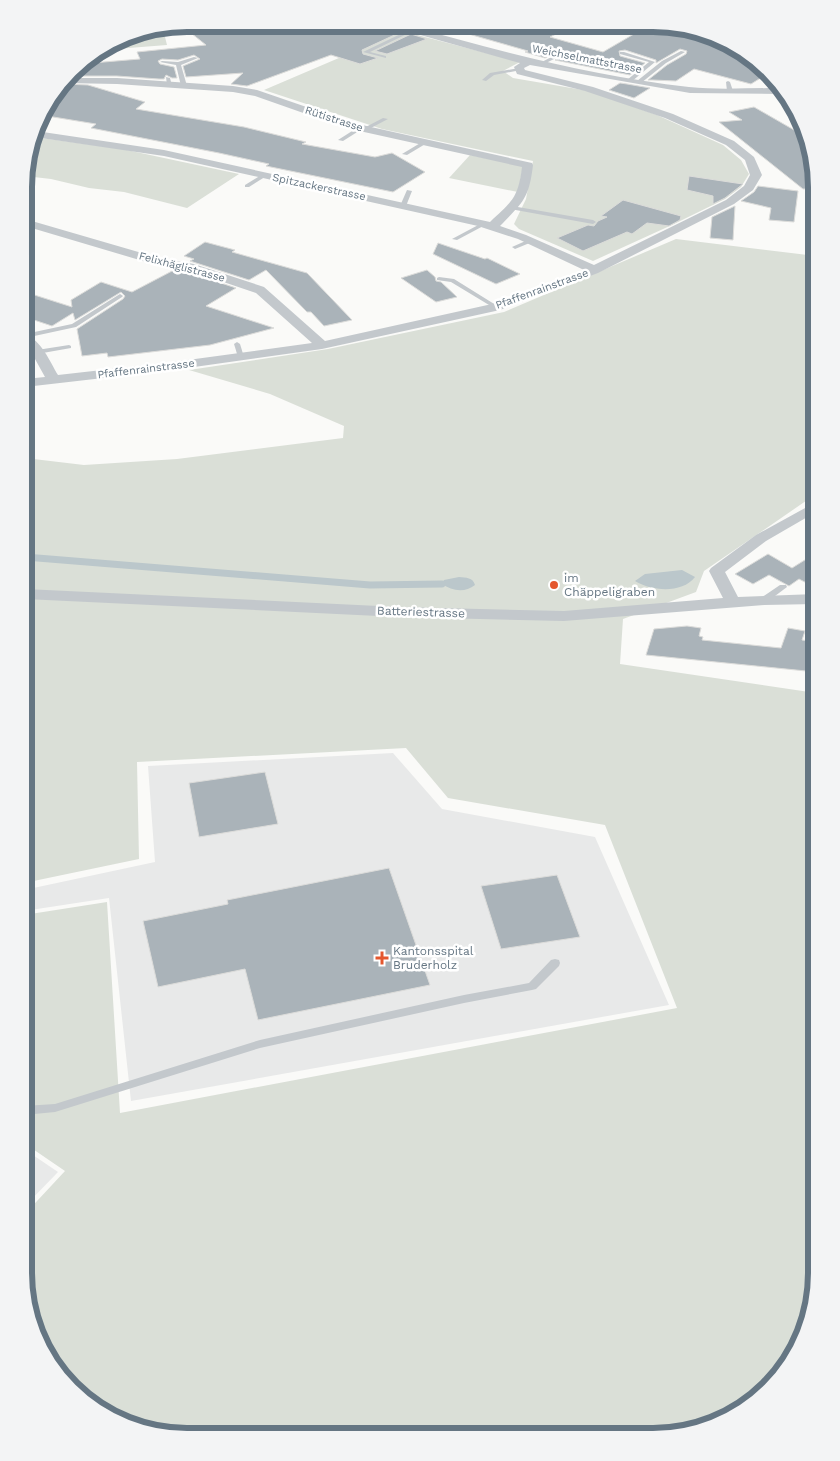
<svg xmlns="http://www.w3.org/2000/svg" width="840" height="1461" font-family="'Work Sans',sans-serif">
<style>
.built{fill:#e8e9e9}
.green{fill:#dadfd7}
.water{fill:#bbc7cb}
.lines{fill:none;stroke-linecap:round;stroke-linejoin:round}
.stream{stroke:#bbc7cb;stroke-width:7}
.building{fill:#aab3b9;stroke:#dcdcda}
.service{fill:#c3c8cc;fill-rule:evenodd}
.minor{fill:#c3c8cc;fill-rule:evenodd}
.poi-dot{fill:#e4572e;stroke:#fff;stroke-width:2}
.labels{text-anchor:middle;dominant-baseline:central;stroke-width:5;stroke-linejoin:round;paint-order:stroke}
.far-street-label{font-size:11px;fill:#657683;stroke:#fff}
.poi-label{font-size:12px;fill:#657683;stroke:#fff;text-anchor:start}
.street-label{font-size:12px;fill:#657683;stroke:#fff}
.rim{fill:none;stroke:#657683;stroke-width:6}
</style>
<rect width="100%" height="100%" fill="#fafaf8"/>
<g class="built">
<path d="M393,753l49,56 153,28 74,168 -538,96 -22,-203 -85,13v-21l131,-28 -7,-96z"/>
<path d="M24,1149l34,23 -34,35z"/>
</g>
<g class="green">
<path d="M163,29l4,16 -64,5 22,-14z"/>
<path d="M402,31l118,31 -17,9 10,7 76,13 68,24 66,30 18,15 8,14 -8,13 -16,12 -51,25 -81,37 -74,-32 -5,-5 12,-25 7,-38 -151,-32 -118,-39z"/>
<path d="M34,137l88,12 117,25 -52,34 -63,-16 -35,-4 -38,-9 -26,-3v-10z"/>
<path d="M470,155l53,11 -5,26 -69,-14z"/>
<path d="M676,239l140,17v238l-112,77 -8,21 -73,27 -3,45 196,29v591l-12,52 -21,37 -31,31 -47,24 -53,9 -486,-1 -78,-33 -31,-30 -24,-47 -9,-53v-58l41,-44 -41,-28v-228l83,-13 13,211 557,-105 -72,-183 -157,-27 -42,-50 -269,14 2,97 -115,24 1,-425 59,7 93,-6 166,-21 1,-12 -74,-32 -81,-24 139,-21 176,-37z"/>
</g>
<g class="water">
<path d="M682,570l13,7c-13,17 -44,14 -60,4l10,-7z"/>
<path d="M459,577c7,1 14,0 16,8 -10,8 -23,6 -33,-1l2,-4z"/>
</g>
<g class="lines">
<path class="stream" d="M25,557l345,28 72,-1"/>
</g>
<g class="building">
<path d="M188,24l127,1 7,6 6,-2 -3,-4h63l3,4 10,3 -39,18 1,4 15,4 -18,6 -29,-9 -84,31 -16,-2 12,-11 -57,4 -3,-11 17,-7 -6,-4 -16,5 -16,-1 -4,2 2,3 14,3 3,11h-5l-6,-3 -2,4h-5l-42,-3h-47l10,-12 60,-5 -3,-7 69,-7 -25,-20z"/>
<path d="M461,25l111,1 -22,11 53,15 43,-25h8l61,15 45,22 7,10 -16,10 -57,-15 -18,12 -23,-1h-5l19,-15 19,-11 1,-3 -7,-2 -24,14v-3l-31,-10 -6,1 1,5 25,7 -15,12 -75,-15 7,-3 10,1 4,-2 -2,-3 -13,-3 -16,8 -20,-6 3,-1 -70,-20z"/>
<path d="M411,34l16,5 -40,15 -12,-3z"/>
<path d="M620,83l7,1 23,4 -16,10 -25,-8z"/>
<path d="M64,84l24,1 57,17 -9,7 108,18 62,15 -4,2 73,13 17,-4 33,19 -32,20 -127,-26 3,-2 -50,-11 -128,-25 5,-4 -55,-9z"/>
<path d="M754,107l54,31 8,51h-13l-84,-67 23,-2 -13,-8z"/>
<path d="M689,176l47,7 7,1 -18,14 -12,6v-8l-26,-6z"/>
<path d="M758,186l40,5 -4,31 -25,-2 2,-12 -30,-7 13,-9z"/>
<path d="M623,200l58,16 -1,4 -11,6 -22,-3 -15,11 -5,-2 -44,19 -26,-13 31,-13 6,1 4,-5 9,-4 -6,-1z"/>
<path d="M735,206l-2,34 -23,-2 2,-21z"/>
<path d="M205,242l30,8 -3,2 75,21 45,47 -28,6 -13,-14h-4l-41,-42 -17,10 -59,-19 4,-2 -10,-3z"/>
<path d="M438,243l47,16 2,-1 33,16 -24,10 -63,-30z"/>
<path d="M174,270l14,2 48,16 -30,18 68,22 -64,17 -102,12 -1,-4 -25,3 -5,-27 46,-30 2,-3 -4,-4 -46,28 -2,-7 -21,13 -27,-9v-25l47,15 -1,-7 30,-18 31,10z"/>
<path d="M427,270l8,7 1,4 5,1 16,15 -21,5 -35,-24z"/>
<path d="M816,553v35l-17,-9 -10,7 -20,-11 -16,9 -18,-10 33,-20 24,14z"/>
<path d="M687,626l14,2 -2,8 4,1 -1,3 79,8 7,-20 17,3 -3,9 14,2v30l-170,-17 8,-26z"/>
<path d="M265,772l13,52 -79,13 -10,-54z"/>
<path d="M389,868l41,117 -172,35 -13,-51 -87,18 -15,-66 85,-17 -1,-4z"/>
<path d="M557,875l23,62 -79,12 -20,-63z"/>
</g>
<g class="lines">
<g class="service">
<path d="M317,25h5l4,3 -4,1z"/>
<path d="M453,25h6l-22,13 -4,-1z"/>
<path d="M411,29l4,1 -45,22 16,4v2l-23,-6z"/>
<path d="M681,51l4,1 -19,11 -25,20h-4v-2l25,-20z"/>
<path d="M561,52l13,3 -2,1 -10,-1 -20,10 -4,-1z"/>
<path d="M620,52h4l31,10 -24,20h-4v-2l22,-18 -29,-8z"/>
<path d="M194,57l4,1 -17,7 6,21 -3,2 -3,-2 -5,-21 -16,-3 2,-1 16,1z"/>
<path d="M519,68h2v2l-27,5 -8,6 -4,-1 8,-7z"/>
<path d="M166,77l4,1 2,8 -5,-1z"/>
<path d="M728,81l2,1 3,9 -3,2 -3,-2 -1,-9z"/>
<path d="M383,118l5,1 -21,11 -5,-1z"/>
<path d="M360,126l3,2 -1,1 -19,12 -5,-1z"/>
<path d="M422,142l5,1 -20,12 -5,-1z"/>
<path d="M263,174l5,1 -19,12h-4v-2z"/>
<path d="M407,190l5,1 -6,15 -5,1 -1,-1z"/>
<path d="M512,206l81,14 3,2 -3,2 -83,-15 -1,-1z"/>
<path d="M482,223l5,1 -30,16 -5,-1z"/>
<path d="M530,239l3,2 -1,1 -17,7 -3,-2z"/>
<path d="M439,277l15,2 45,28 -5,1 -43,-26 -14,-2v-2z"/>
<path d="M120,294l3,2 -1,1 -46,30 -51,11v-4l47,-10z"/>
<path d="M237,342l3,2 4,13 -1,1h-4l-1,-1 -4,-13z"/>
<path d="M69,345l2,1v2l-34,6 -3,-2 3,-2z"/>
<path d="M780,585h6l1,2 -20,15h-6l-1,-2 1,-2z"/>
<path d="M555,959l4,1 1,3 -1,3 -23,23 -4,1 -68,13 -204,45 -205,64 -31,3v-9l31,-2 205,-64 204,-45 65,-12 22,-23z"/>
</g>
<g class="minor">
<path d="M390,25h16c93,26 186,51 283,62 28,3 58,1 87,1l4,6 -90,-1 -160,-28 -6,3 1,2 68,17 80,27 61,27 20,16 8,18 -9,15 -19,14 -136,69 -98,37 -178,39 -149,21 -148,17v-8l20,-2 -15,-27 -5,-4v-11c16,4 25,27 33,40l115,-13 139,-19 -56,-50 -68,-23 -35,-6 -128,-38v-7l134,39 35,6 70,23 61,54 167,-37 92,-34 -66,-31 -40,-13 -314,-70 -130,-19 2,-6 128,19 326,72c22,-21 28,-23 32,-55l-176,-39 -91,-32 -22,-4 -116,-8 -52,-1 4,-5h48l116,8 24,4 96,33 179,40 1,2c-4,34 -10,37 -33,61l26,9 68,30 132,-65 18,-14 6,-11 -5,-15 -19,-15 -61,-27 -80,-27 -68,-17 -3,-7 6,-4 -128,-36z"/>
<path d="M816,502v10l-50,29 -41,31 13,25 78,-3v10l-52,1 -200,16 -165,-4 -374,-18v-10l374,18 165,4 159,-13 -14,-27 2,-3 45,-33z"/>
</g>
</g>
<g class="poi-dot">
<circle cx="554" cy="585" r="5"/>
<path d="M379.5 950.5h5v5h5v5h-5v5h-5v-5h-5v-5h5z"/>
</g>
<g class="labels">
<g class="far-street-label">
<text transform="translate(587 59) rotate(11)">Weichselmattstrasse</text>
<text transform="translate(334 119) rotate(18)">Rütistrasse</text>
<text transform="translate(319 187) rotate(12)">Spitzackerstrasse</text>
<text transform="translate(182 267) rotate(15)">Felixhäglistrasse</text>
<text transform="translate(542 289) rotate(-20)">Pfaffenrainstrasse</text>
<text transform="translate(146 369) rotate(-7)">Pfaffenrainstrasse</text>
</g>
<g class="poi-label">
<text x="564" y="578">im<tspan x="564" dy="14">Chäppeligraben</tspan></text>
<text x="393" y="951">Kantonsspital<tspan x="393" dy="14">Bruderholz</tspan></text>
</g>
<g class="street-label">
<text transform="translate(421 612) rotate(2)">Batteriestrasse</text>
</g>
</g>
<path d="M0 0H840V1461H0ZM187 32H653A155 155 0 0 1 808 187V1273A155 155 0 0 1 653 1428H187A155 155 0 0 1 32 1273V187A155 155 0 0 1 187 32Z" fill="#f3f4f5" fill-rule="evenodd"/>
<path class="rim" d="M187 32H653A155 155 0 0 1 808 187V1273A155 155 0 0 1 653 1428H187A155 155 0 0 1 32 1273V187A155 155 0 0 1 187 32Z"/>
</svg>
